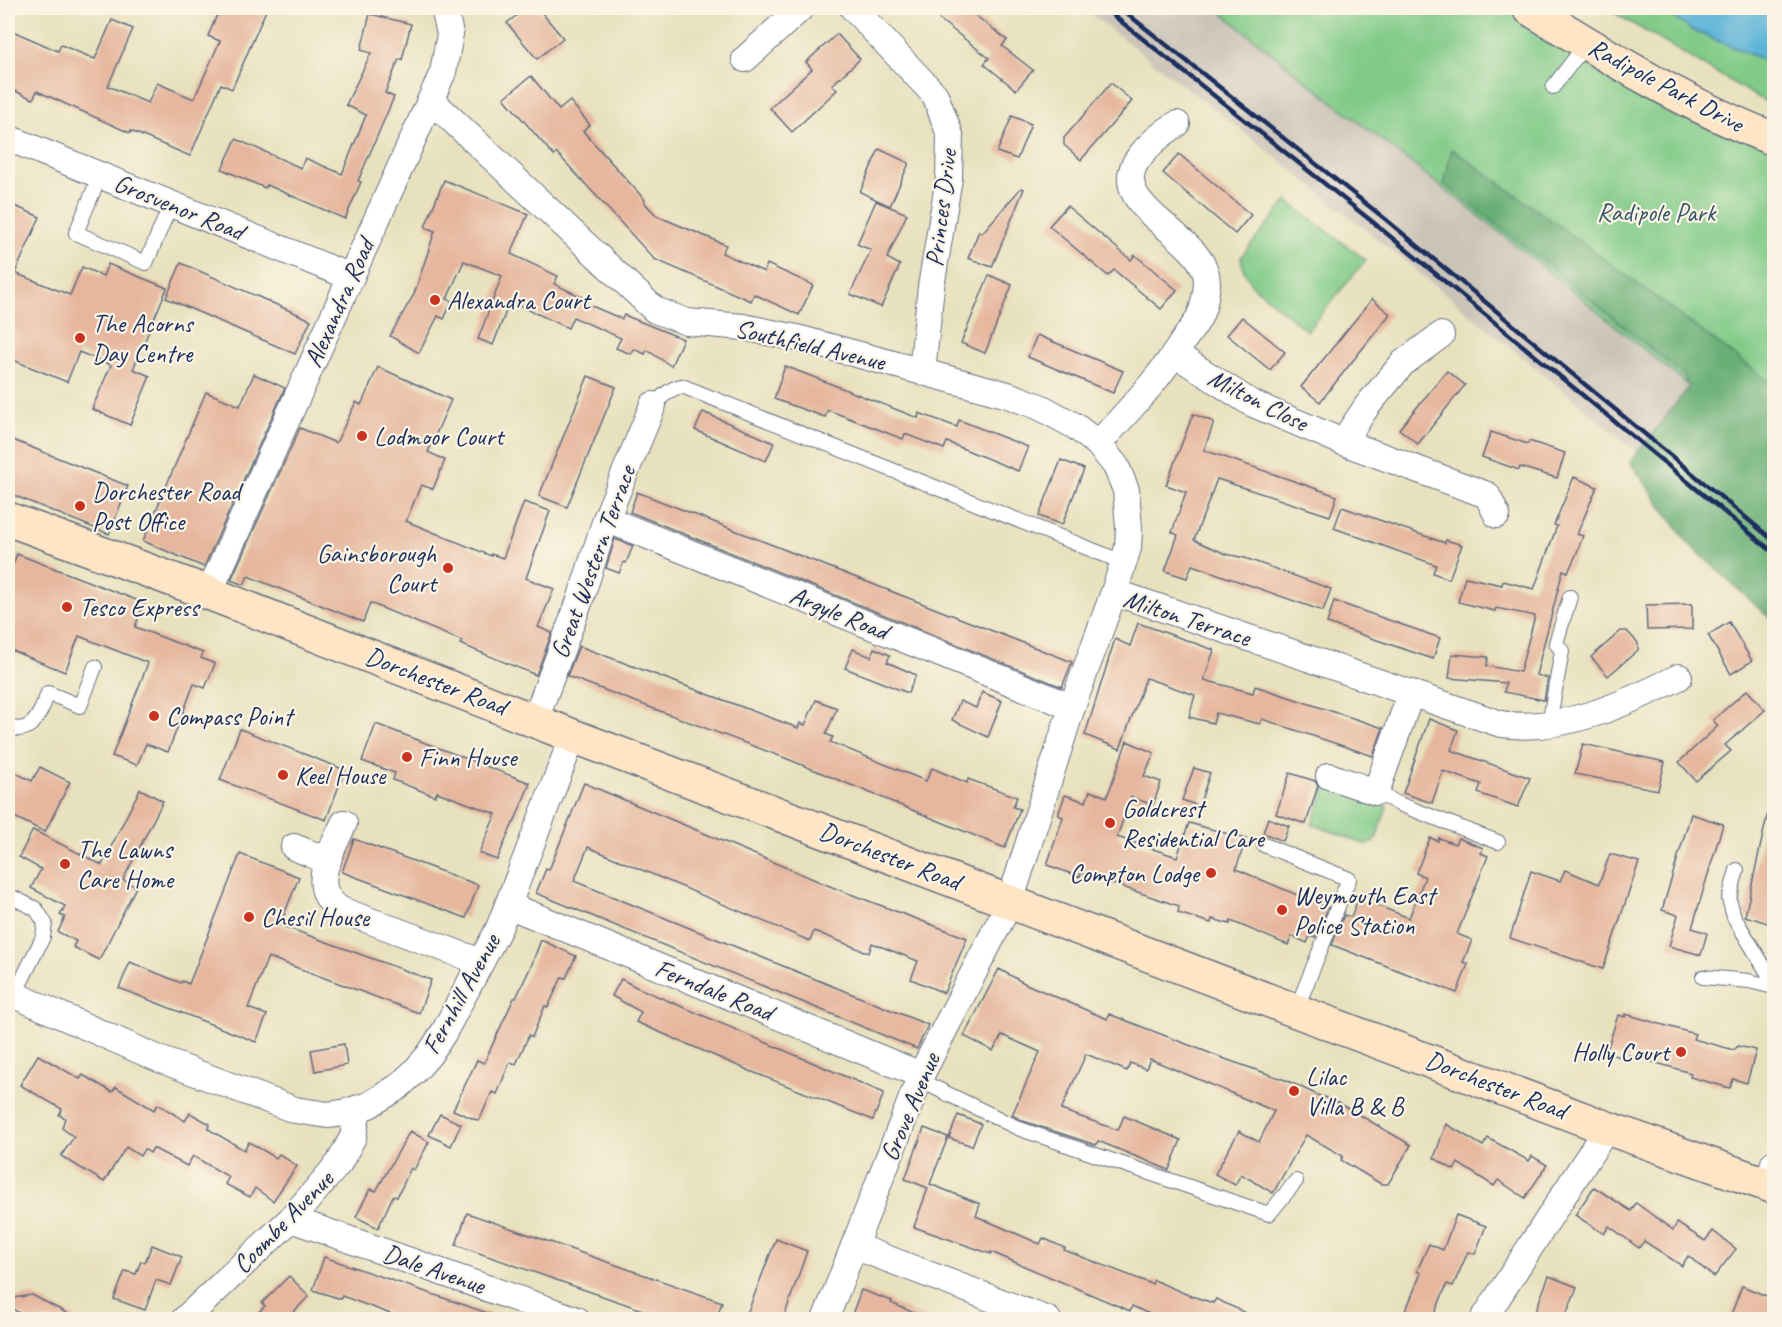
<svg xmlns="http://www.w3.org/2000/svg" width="1782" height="1327" font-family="Caveat,sans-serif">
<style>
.industrial{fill:#cac3b8}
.green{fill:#81cb88;stroke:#4e7d73;stroke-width:1.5}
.forest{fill:#68af74;stroke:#426f69;stroke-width:1.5}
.water{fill:#5bb3d8;stroke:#3b719b;stroke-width:1.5}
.building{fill:#e6b79e}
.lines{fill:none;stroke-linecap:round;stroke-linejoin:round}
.lane-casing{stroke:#636d80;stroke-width:16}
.street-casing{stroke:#636d80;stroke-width:28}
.secondary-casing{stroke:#636d80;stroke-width:36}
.lane{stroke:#fff;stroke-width:14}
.street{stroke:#fff;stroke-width:26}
.secondary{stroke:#fde5c5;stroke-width:33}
.rail{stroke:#1b2f5e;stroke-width:4.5}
.poi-dot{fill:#c8321e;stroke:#fcf5e5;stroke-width:2}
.labels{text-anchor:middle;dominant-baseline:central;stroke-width:4.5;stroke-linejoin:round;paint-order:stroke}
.street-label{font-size:26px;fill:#1b2f5e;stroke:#fcf5e5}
.park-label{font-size:26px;fill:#345668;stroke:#fcf5e5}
.poi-label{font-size:26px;fill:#1b2f5e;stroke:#fcf5e5;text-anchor:start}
</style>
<rect width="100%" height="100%" fill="#fcf5e5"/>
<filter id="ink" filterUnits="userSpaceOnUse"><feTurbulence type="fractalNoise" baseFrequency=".0167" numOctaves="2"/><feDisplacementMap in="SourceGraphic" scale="12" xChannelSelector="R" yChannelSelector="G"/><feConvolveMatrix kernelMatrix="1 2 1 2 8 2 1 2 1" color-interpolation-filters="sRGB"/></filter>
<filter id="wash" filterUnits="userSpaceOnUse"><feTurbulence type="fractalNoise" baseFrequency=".008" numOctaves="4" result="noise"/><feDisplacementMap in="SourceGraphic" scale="24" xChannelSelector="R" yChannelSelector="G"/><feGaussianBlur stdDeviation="1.35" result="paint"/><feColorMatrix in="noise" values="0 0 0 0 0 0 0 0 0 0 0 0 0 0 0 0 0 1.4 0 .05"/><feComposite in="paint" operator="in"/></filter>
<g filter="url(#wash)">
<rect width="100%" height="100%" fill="#e8e1be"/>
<path class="industrial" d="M1083,8h133l89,72 221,173 163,133 85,183 -169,-144 -163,-134 -174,-140z"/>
<g class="green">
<path d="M1216,8h313l245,131v366l-85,-119 -163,-133 -221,-173z"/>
<path d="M1606,8h53l33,22 82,34v43z"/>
<path d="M1287,201l79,59 -59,71 -55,-46 -8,-14 -3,-14z"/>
<path d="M1327,785l60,21 -12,36 -8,3 -55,-21z"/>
</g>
<path class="forest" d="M1452,149l106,76 216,160v237l-87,-80 -57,-80 59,-75 -5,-11 -146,-119 -94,-73z"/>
<path class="water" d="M1659,8h115v56l-82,-34z"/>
<g id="blocks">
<g class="building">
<path d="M220,8h47l-35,81 -11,-5 -31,72 -59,-25 -1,2 -93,-42 -4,8 -25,-11v-59l50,22 3,-6 34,14 17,-39 21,9 -25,57 40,17 9,-20 37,16 26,-58 -12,-5z"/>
<path d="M526,8h12l25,30 -26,21 -30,-36z"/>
<path d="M925,8h41l41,32 -5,6 31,24 -17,20 -32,-26 5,-6z"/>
<path d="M370,14l41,10 -9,36 -3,-1 -14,34 9,4 -36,84 3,1 -16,37 -78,-34 -2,3 -43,-19 14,-30 65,29 4,-10 37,16 24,-59 -20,-10 25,-52 -10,-3z"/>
<path d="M837,34l23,25 -28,26 5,5 -45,42 -22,-24 42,-39 -6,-7z"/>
<path d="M531,76l28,34 11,-9 20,24 -7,6 62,69 -1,2 13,14 69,29 -4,8 42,19 3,-8 46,21 -14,30 -45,-21 -3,7 -97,-42 -97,-106 -3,3 -50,-58z"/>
<path d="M1111,83l21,18 -51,59 -17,-15v-7z"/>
<path d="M1012,116l19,8 -14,35 -20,-7z"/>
<path d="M879,149l30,14 -19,43 -30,-14z"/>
<path d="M1179,154l72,61 -16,19 -72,-61z"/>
<path d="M444,180l84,34 -17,40 47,22 -4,8 28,13 -2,4 42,18 2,-4 59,24 -12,27 -24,-16 -2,4 -11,-5 -3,5 -15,-6 5,-10 -48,-21 -5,11 -58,-27 -17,44 -15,-6 24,-63 -38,-15 -17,38 5,2 -8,18 -6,-3 -19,37 -29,-17 24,-42 21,-63 -10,-4z"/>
<path d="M1021,188l3,1 -32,78 -24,-9 11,-27 3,2z"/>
<path d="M876,201l31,13 -20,44 13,7 -19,42 -31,-13 21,-44 -14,-6z"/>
<path d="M8,203l32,14 -25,56 55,22 12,-28 21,9 5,-12 59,24 -34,81 17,7 -20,49 -38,-16 19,-44 -32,-13 -12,30 -59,-24z"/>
<path d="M1067,206l64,54 4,-5 42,35 -16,19 -47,-39 -6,6 -59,-50z"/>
<path d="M181,263l130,57 -16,34 -129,-56z"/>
<path d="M989,275l23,10 -27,68 -24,-10z"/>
<path d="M1372,299l18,15 -70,88 -19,-15z"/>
<path d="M1242,317l43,35 -15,18 -43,-35z"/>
<path d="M1037,335l86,36 -10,22 -85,-36z"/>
<path d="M785,366l133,52 1,-5 38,14 2,-7 69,27 -10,24 -71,-29 -3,7 -39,-15 -2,5 -75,-29 -3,7 -51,-18z"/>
<path d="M378,367l73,33 -23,52 17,8 -12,29 -12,-4 -15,36 85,35v-2l12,4 21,-56 26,9 -24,67 28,11 -16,38 14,6 -16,42 -76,-31 2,-3 -92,-38 -7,19 -115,-46 -4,9 -13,-5 69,-152 36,15 20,-41 5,3z"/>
<path d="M1447,371l18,14 -47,59 -19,-15z"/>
<path d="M254,374l31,14 -81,179 -61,-26 63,-149 34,14z"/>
<path d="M588,376l28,11 -49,120 -28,-11z"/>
<path d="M703,412l71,31 -8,18 -71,-31z"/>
<path d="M1193,414l21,8 -10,28 133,46 -7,20 -113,-37 -23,61 32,14 19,4 86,31 -8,22 -131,-46 -5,13 -22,-7 13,-36 -6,-3 14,-40 -20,-7z"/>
<path d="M1491,432l37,12 1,-3 36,12 -8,25 -37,-11 -1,3 -37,-13z"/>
<path d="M8,438l120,48 -19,48 -101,-41z"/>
<path d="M1061,460l23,9 -22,56 -23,-9z"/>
<path d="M1574,477l23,10 -20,47 6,2 -7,19 -8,17 -5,-2 -27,105 12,3 -4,22 -40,-8 2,-9 -57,-5 3,-24 36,3 -1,9 33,6 15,-56 -39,-8 -1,3 -37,-9 7,-25 37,8 1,-4 31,8 23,-63 -3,-1z"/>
<path d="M637,492l435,170 -10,25 -432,-175z"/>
<path d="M1342,507l103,36 1,-3 16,5 -13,34 -16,-6 3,-8 -102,-37z"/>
<path d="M615,539l18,7 -7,17 -2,-1 -5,11 -13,-5z"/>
<path d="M17,554l127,49 -9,24 68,26 -2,5 14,6 -10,24 -11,-4 -26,68 -22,-8 -9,21 -25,-9 36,-93 -69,-27 -14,36 -57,-23v-71z"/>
<path d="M1334,601l106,37 -7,21 -106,-36z"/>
<path d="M1692,604v25l-45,1 -1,-25z"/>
<path d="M1729,622l23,39 -21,13 -23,-39z"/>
<path d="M1138,623l76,27 -10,30 49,13 2,-7 128,42 -10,28 -111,-37 -2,5 -44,-11 -3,10 -24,-6 6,-22 -49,-17 -26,71 -35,-14 30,-96 15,7z"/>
<path d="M1621,631h6l11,12v7l-30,26 -17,-19z"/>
<path d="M579,646l219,82 2,-5 5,2 11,-25 21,8 -11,26 7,3 -3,5 96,39 6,-13 35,15 1,-4 49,18 -4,10 7,2 -15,39 -220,-90 -218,-82z"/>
<path d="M874,648l16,7 -3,7 29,13 -8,18 -63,-25 8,-19 18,8z"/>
<path d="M1747,690l18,20 -40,35 6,6 -35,30 -17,-19 39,-36 -5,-6z"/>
<path d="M982,692l20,9 -14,36 -36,-17 8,-19 16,7z"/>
<path d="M1429,719l29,11 -7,20 79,28 -12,29 -40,-14 3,-9 -38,-13 -11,32 -29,-10z"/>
<path d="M376,724l154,59 -16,40h-1l-16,37 -18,-7 17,-39 -59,-22 -2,4 -42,-16 2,-7 -33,-12z"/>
<path d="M240,729l105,41 -19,50 -106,-40z"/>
<path d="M1127,741l27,12 -10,23 17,6 -8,23 -22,-8 -14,40 60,20 12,-34 57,16 -10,30 92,39 -13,30 -5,-2 -3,7 -15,-7 -4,9 -57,-24 -1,3 -18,-5 -1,4 -33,-10 1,-7 -98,-33 -1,4 -33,-12 16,-48 -5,-2 7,-20 21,7 4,-11 17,6z"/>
<path d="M1583,744l82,18 -7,28 -83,-16z"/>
<path d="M40,767l30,15 -25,50 -37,-18v-45l24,12z"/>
<path d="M1194,768l16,5 -11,33 -17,-6z"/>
<path d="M1290,773l25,8 3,5 -12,38 -30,-10z"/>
<path d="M584,783l253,106 130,49 -23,55 -33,-14 7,-18 -46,-18 -3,10 -55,-22 -4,10 -222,-94 -14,34 354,144 -11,24 -381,-156 10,-24 3,1z"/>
<path d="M140,789l23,12 -40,79 13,7 -37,73 -26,-13 3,-6 -18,-9 7,-15 -5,-2 5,-9 -34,-18 10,-19 -22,-12 14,-27 69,35z"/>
<path d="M1691,814l32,10 -31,104 15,5 -6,22 -32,-9 9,-31 -16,-5z"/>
<path d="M1767,816l7,1v108l-29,-9z"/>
<path d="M1268,818l21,8 -6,15 -20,-8z"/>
<path d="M1430,838l8,3 1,-3 16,6 3,-6 25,10 -2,5 7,3 -31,78 15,6 -9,22 5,2 -11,29 -125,-48 12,-30 7,2 10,-25 15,6 -2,6 35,14 16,-41 -9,-4z"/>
<path d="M354,839l124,46 -12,33 -124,-46z"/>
<path d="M240,854l59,23 -19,48 151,55 -12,33 -151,-56 -20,51 19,7 -11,27 -137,-54 11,-26 51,21 1,-2 7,3z"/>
<path d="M1610,854l29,8 -36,107 -93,-31 21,-67 29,10 5,-11 34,14z"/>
<path d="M541,940l35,16 -10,22 -4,-1 -14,30 -3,-1 -13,31 -3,-2 -13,29 -6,-2 -13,32 -5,-2 -13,29 -26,-11 24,-50 7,3 30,-65h2l16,-34z"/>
<path d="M999,969l27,15 81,35 2,-5 116,45 63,22 36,17 1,-1 21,10 65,38 -23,39h-7l-40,-24 2,-4 -37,-21 -33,58 -32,-19 -6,11 -20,-11 24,-43 20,11 15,-31 -124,-52 -4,10 -16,-6 -3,8 -41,-17 -25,56 57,20 6,-14 57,24 -12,30 -71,-29 -2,4 -73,-24 -11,-6 28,-63 -38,-17 -9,16 -29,-15z"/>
<path d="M621,979l15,8 248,106 -11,27 -123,-49 -114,-49 5,-10 -29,-16z"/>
<path d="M1625,1014l70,20 -2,5 41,11 4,-4 18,4 -9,33 -14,-4 -3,9 -40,-11 1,-4 -62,-18 -1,4 -22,-6 12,-38 7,2z"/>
<path d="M344,1044l3,21 -32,6 -4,-21z"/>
<path d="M38,1055l42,24 3,-4 29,17 4,-5 38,23 4,-6 27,17 5,-8 20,11 -2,5 36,21 5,-8 27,16 3,-4 18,12 -24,35 -18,-13 -5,9 -25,-13 4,-7 -36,-21 -6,10 -34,-18 -3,5 -6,-4 -4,7 -14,-9 -22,35 -43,-26 13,-19 -12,-9 3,-10 -6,-3 3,-6 -42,-24z"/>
<path d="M440,1114l21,10 -10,22 -22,-11z"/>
<path d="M958,1115l23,9 -9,22 -23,-8z"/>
<path d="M1446,1124l37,22 5,-8 41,23 3,-5 15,9 -22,33 -27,-18 -4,6 -36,-23 -4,7 -20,-12z"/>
<path d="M924,1128l24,9 -18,47 50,20 -4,12 64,28 3,-6 22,10 -1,2 88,34 2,-4 32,14 27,9 3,-4 36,17 2,4h-92l-30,-14 -2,5 -139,-59v2l-77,-27 14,-39 -23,-9z"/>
<path d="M410,1131l19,11 -15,28 -3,-2 -14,29 -4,-1 -15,32 -22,-11 14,-28 6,2z"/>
<path d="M1594,1187l37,24 5,-8 37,27 4,-7 28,18 8,-10 23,18 -22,28 -26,-21 -6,10 -38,-25 -5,7 -30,-22 -5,8 -29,-19z"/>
<path d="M467,1213l255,89 -6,18h-45l-215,-75z"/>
<path d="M1456,1215l30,11 -11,28 -7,-2 -15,34 -6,-2 -15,36h-30l19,-47 -4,-2 12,-27 14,6z"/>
<path d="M776,1239l31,12 -24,69h-23l-13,-6z"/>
<path d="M152,1245l30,12 -11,28 -15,-5 -11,30 -31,-11 11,-28 11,3 5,-13 4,1z"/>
<path d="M324,1257l175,60 -1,3h-91l-65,-24 -1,3 -28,-9z"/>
<path d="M289,1276l20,20 -23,24h-36l15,-14 -3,-3z"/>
<path d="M1549,1276l28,11 -13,33h-32z"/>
<path d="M1742,1286l32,13v21h-45z"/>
<path d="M861,1290l31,11 -1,2 39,17h-80z"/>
<path d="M32,1295l48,25h-50l-22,-14v-7z"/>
</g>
</g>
</g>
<g filter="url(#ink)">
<use href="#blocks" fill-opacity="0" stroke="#636d80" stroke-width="1.5"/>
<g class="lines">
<g class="lane-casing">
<g id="lane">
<path d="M1553,87l33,-43"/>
<path d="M100,175l-24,58 70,30 25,-59"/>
<path d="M653,405c9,-8 17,-17 29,-19l443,177"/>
<path d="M1549,724l13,-73 -6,-8 14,-46"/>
<path d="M8,727c25,9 33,-15 40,-34l32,13 15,-39"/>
<path d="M1376,792l23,12 99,38"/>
<path d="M1264,845l85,34 -53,131"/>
<path d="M1737,870l-8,29 5,18 38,63 2,2"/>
<path d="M8,895l28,14 9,14 -2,14 -29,59"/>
<path d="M1703,977l46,4 25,6"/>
<path d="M919,1080l101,49 249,85 27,-33"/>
</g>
</g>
<g class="street-casing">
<g id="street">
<path d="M853,8l82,87 15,40 -1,43 -18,109 -9,84"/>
<path d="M745,59l56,-51"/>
<path d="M431,100l224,210 32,12 56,5 54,11 211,57 32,12 35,19 23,18 18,22 10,24 3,38 -1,20 -14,44"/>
<path d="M8,138l343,139"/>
<path d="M1175,354l76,49 92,39 144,53 10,20"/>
<path d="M1343,442l24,-36 36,-43 38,-28"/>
<path d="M1098,444c31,-34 63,-67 87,-106 5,-7 12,-15 15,-23 4,-8 6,-22 7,-31 3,-49 -108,-76 -67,-128 11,-14 22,-23 37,-32"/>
<path d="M606,519l466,188"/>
<path d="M209,593l234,-521 7,-38 -6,-26"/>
<path d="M535,720l45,-120 26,-81 47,-114"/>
<path d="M1329,776l47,16 35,-99"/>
<path d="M344,823c-12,28 -38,65 -3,87l140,52"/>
<path d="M294,847l34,14"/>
<path d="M508,905l413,170"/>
<path d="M8,992l151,67 136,51 33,5 15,-2 26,-8 29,-18 16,-15 15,-17 15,-23 55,-104 74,-192"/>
<path d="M1769,1185l5,-22"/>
<path d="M291,1219l286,101"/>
<path d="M854,1246l194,74"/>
<path d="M184,1320l107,-101 48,-56 14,-26 5,-28"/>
<path d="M825,1320l96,-245 89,-173 62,-195 42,-115 387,132c61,9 124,-20 178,-47"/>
<path d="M1483,1320l124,-192"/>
</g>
</g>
<g class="secondary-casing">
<g id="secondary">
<path d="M1529,8c78,48 159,98 245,131"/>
<path d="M8,519l201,74 364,143 734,279 300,113 167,59"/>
</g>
</g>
<use href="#lane" class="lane"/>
<use href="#street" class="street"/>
<use href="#secondary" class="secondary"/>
<g class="rail">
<path d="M1104,8l270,215 400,330"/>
<path d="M1120,8l264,210 390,323"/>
</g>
</g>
</g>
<g class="poi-dot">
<circle cx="435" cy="300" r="6"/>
<circle cx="80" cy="338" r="6"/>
<circle cx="362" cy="436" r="6"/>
<circle cx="80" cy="506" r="6"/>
<circle cx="448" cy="568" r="6"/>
<circle cx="67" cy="607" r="6"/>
<circle cx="154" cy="716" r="6"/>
<circle cx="407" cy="757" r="6"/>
<circle cx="283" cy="775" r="6"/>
<circle cx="1110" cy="823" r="6"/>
<circle cx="65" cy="864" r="6"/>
<circle cx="1211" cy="873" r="6"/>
<circle cx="1282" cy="910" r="6"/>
<circle cx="249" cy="917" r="6"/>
<circle cx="1681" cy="1052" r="6"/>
<circle cx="1294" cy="1091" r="6"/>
</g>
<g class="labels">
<g class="street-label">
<text transform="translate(1666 85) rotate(28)">Radipole Park Drive</text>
<text transform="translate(179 207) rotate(22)">Grosvenor Road</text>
<text transform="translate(941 208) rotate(-83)">Princes Drive</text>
<text transform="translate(339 303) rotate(-66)">Alexandra Road</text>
<text transform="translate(810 345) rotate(13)">Southfield Avenue</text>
<text transform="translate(1258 400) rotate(27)">Milton Close</text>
<text transform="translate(593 562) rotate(-70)">Great Western Terrace</text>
<text transform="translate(839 613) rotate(22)">Argyle Road</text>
<text transform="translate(1187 618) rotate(18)">Milton Terrace</text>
<text transform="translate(436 681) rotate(21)">Dorchester Road</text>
<text transform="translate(890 856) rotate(21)">Dorchester Road</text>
<text transform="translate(714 990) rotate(22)">Ferndale Road</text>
<text transform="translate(461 994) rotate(-61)">Fernhill Avenue</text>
<text transform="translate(1496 1085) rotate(21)">Dorchester Road</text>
<text transform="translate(910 1107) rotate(-67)">Grove Avenue</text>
<text transform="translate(283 1222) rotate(-46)">Coombe Avenue</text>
<text transform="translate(434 1269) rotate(19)">Dale Avenue</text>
</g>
<g class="park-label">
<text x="1656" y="212">Radipole Park</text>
</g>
<g class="poi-label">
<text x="447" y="300">Alexandra Court</text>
<text x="92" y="323">The Acorns<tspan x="92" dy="30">Day Centre</tspan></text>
<text x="374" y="436">Lodmoor Court</text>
<text x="92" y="491">Dorchester Road<tspan x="92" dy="30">Post Office</tspan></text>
<text x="436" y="553" text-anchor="end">Gainsborough<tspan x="436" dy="30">Court</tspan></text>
<text x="79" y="607">Tesco Express</text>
<text x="166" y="716">Compass Point</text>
<text x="419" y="757">Finn House</text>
<text x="295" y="775">Keel House</text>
<text x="1122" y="808">Goldcrest<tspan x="1122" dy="30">Residential Care</tspan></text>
<text x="77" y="849">The Lawns<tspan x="77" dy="30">Care Home</tspan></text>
<text x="1199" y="873" text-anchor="end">Compton Lodge</text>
<text x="1294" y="895">Weymouth East<tspan x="1294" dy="30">Police Station</tspan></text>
<text x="261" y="917">Chesil House</text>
<text x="1669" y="1052" text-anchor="end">Holly Court</text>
<text x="1306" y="1076">Lilac<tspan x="1306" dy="30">Villa B &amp; B</tspan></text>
</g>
</g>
<rect width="1782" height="1327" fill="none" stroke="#fcf5e5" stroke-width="30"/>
</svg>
